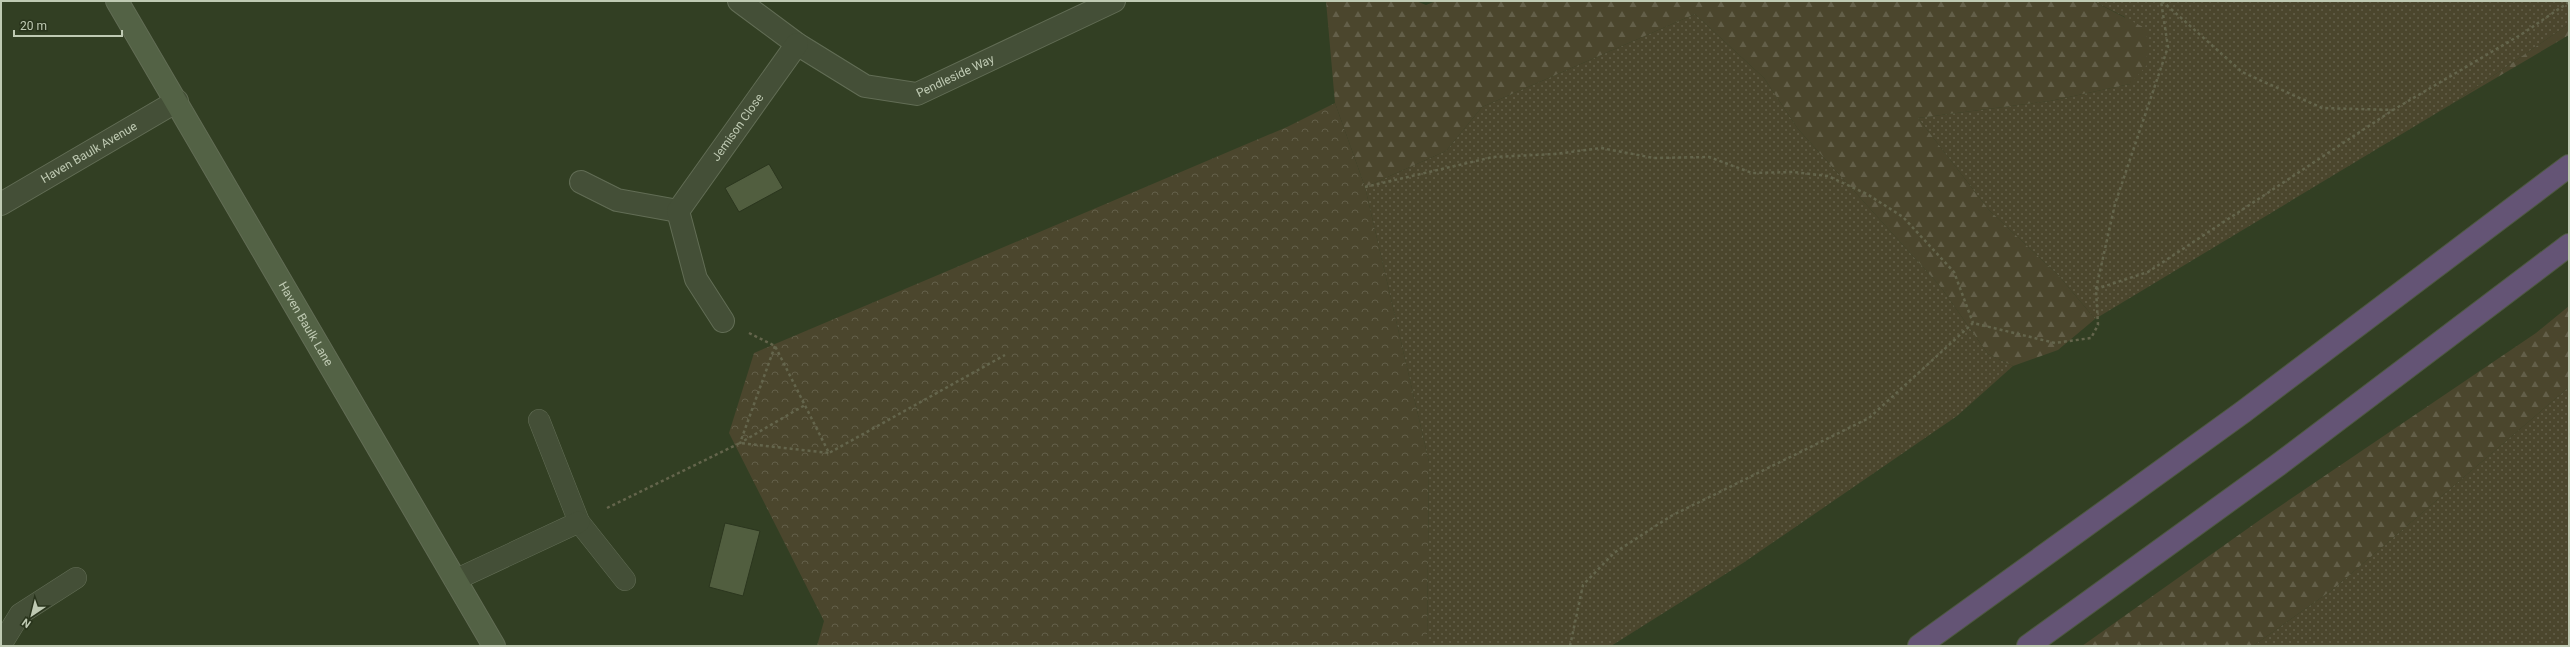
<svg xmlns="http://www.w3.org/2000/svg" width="2570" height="647" font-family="Roboto,sans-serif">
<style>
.grass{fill:url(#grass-dots)}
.forest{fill:url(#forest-firs)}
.park{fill:url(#park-crowns)}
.building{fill:#515e3f;stroke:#2b361e}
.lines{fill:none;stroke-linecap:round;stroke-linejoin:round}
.lane-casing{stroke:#626d55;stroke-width:22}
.street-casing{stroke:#626d55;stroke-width:24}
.secondary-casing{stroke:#626d55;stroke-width:24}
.highway-casing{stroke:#4f5a42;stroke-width:24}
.path{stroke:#64654c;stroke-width:2.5;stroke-dasharray:3 3;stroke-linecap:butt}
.lane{stroke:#444f37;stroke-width:21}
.street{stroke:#444f37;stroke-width:22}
.secondary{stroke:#536245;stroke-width:22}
.highway{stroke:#645475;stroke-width:22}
.labels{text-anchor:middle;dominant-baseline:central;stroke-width:3.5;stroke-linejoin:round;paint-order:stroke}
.street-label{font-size:12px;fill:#bfcab3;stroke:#29341c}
</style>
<defs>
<pattern id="grass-dots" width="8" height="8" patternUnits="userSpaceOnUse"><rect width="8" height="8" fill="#4b462d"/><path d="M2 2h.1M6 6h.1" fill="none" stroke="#635f49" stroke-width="1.8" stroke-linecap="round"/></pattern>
<pattern id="forest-firs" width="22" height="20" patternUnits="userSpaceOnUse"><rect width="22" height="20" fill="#4b462d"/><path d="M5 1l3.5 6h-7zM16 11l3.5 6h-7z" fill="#635f49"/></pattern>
<pattern id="park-crowns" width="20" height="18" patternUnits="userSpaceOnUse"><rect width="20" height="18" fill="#4b462d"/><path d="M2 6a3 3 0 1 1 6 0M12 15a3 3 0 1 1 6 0" fill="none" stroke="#635f49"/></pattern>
</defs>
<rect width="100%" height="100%" fill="#323f23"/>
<g class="grass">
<path d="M2093,1h476v23l-119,81 -355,214 -36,-43 -70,-66 -71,-92 132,-17 80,-17 -5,-67z"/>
<path d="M1695,14l69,64 34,51 142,157 48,68 25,12 -56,50 -214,147 -132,83h-184l2,-184 -64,-275 81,-36 36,-44z"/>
<path d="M2569,387v259h-316l79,-56z"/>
</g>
<g class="forest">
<path d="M1326,1h90l10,4 10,-4h657l54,28v36l-17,19 -80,17 -132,17 71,92 70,66 36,43 -37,31 -45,16 -25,-12 -48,-68 -142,-157 -34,-51 -69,-64 -213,93 -36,44 -81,36 -30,-84z"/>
<path d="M2569,24v11l-119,70z"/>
<path d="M2569,306v81l-237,203 -79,56h-171l182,-129 272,-184z"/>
</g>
<path class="park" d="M1335,103l30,84 64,275 -2,184h-610l7,-25 -95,-188 25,-80 533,-226z"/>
<g class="building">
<path d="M769,164l14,24 -44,24 -14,-24z"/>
<path d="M725,523l35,8 -17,65 -34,-9z"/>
</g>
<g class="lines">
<g class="lane-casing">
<g id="lane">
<path d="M539,420l40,102 46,58"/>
<path d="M455,580l124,-58"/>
<path d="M1,645l19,-31 56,-36"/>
</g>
</g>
<g class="street-casing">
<g id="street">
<path id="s1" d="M739,1l58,43 68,42 52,8 197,-93"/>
<path d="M581,182l36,18 61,11"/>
<path id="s2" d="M1,204l176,-103"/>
<path id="s3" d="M723,321l-27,-42 -18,-68 119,-167"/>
</g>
</g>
<g class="secondary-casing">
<g id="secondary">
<path id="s4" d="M117,1l377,645"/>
</g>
</g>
<g class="highway-casing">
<g id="highway">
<path d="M1919,646l324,-234 326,-246"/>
<path d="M2028,646l250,-181 291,-220"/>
</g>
</g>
<g class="path">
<path d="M2162,1l80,71 80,36 71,2"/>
<path d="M1365,187l128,-30 62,-3 46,-6 53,10 55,-1 43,16 41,-1 35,4 39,18 36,23 51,55 19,51"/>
<path d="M2096,289l19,-85 53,-157 -7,-46"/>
<path d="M749,333l26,13 54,107 176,-98"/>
<path d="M775,346l-35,97 65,-38"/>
<path d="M607,508l133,-65 89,10"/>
<path d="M1570,646l13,-61 31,-32 57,-37 198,-98 104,-95 82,20 36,-5 7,-13 -2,-36 52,-17 245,-162 129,-76 47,-32"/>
</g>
<use href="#lane" class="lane"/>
<use href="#street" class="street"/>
<use href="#secondary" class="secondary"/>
<use href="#highway" class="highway"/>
</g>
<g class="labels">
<g class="street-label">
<text stroke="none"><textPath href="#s1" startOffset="247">Pendleside Way</textPath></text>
<text stroke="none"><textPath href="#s3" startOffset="223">Jemison Close</textPath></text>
<text stroke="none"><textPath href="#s2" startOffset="102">Haven Baulk Avenue</textPath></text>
<text stroke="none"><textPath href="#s4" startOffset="374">Haven Baulk Lane</textPath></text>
</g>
</g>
<rect width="2570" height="647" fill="none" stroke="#bfcab3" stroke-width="4"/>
<g transform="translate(32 615) rotate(215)" stroke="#29341c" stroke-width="3" paint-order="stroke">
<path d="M0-3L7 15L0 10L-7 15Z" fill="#bfcab3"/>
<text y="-6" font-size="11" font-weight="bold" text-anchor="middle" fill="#bfcab3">N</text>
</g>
<path d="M14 30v6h108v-6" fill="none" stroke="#bfcab3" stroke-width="2"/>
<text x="20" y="30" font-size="12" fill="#bfcab3" stroke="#29341c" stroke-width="3" paint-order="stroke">20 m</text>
</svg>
